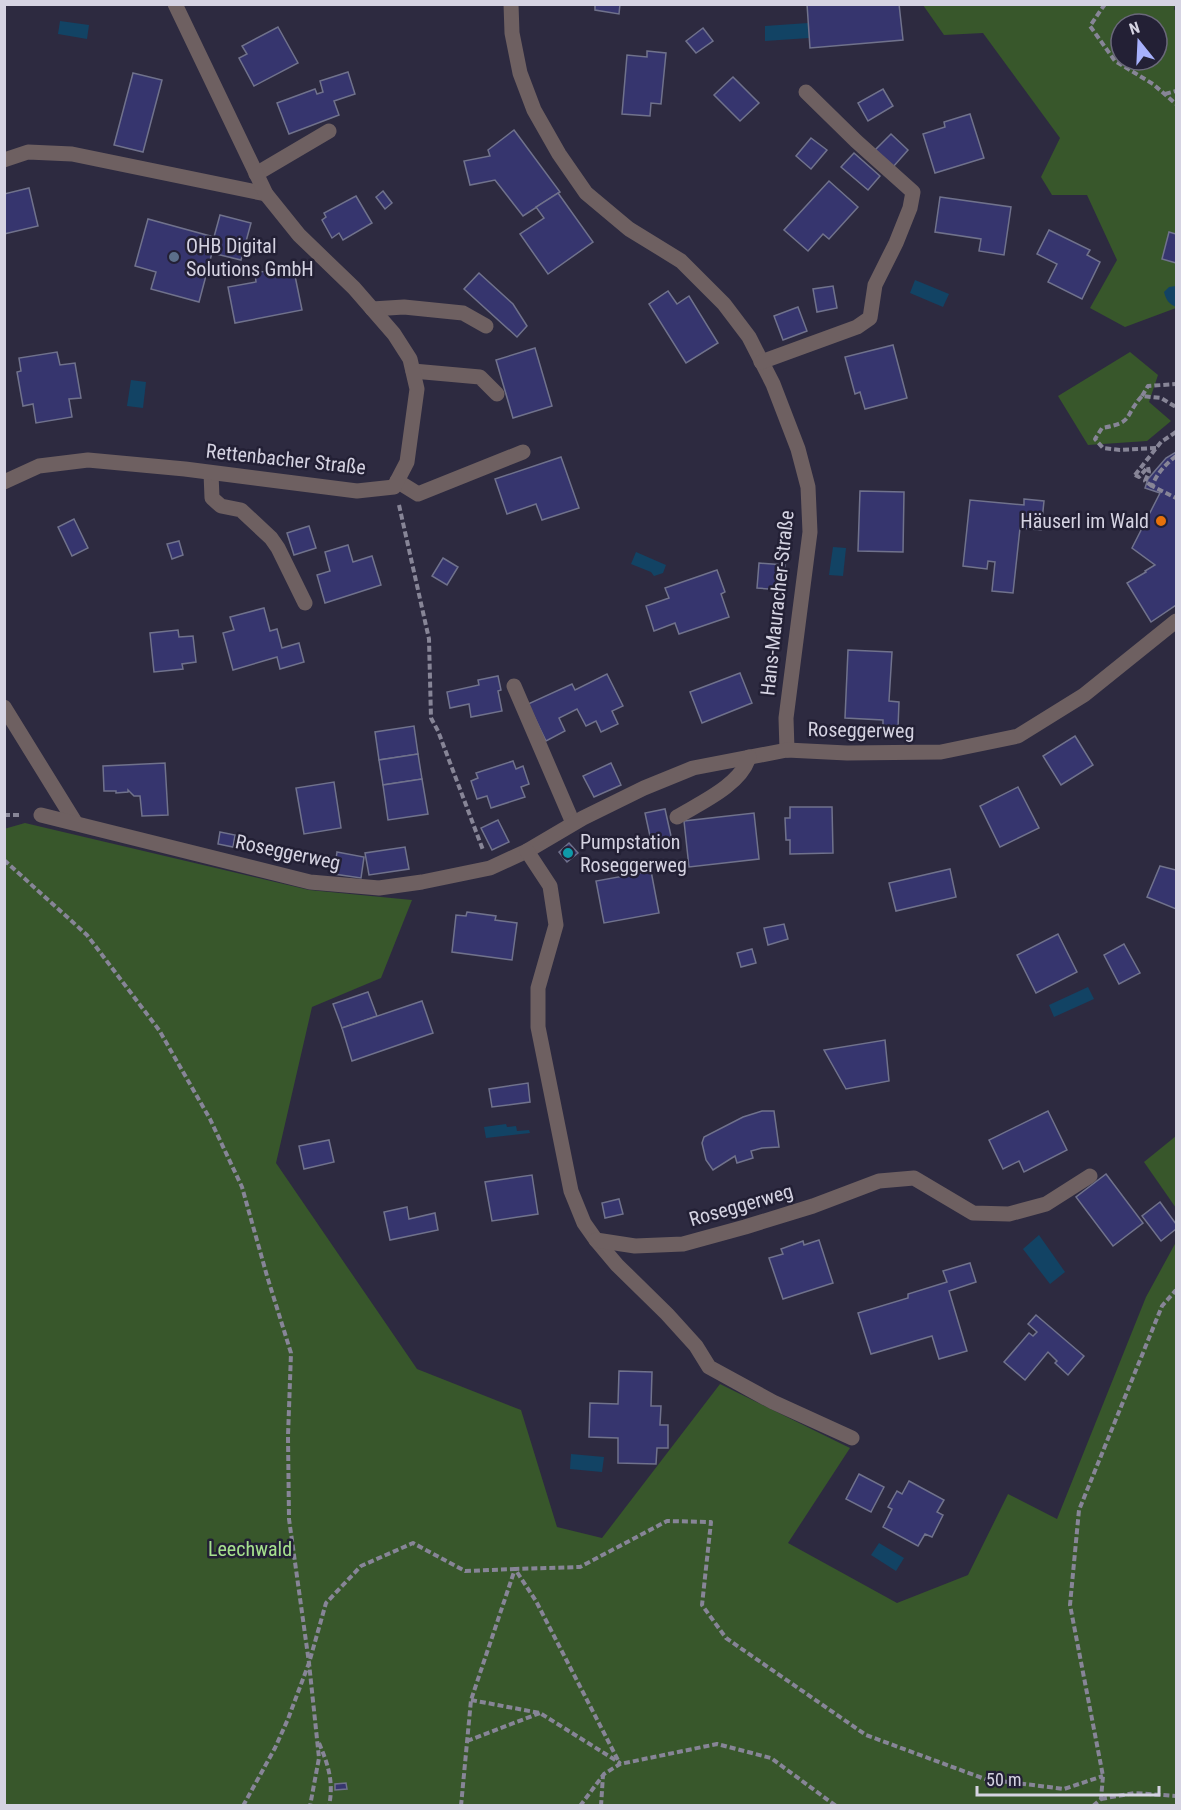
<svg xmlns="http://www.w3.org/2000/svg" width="1181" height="1810" font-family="'Roboto Condensed',sans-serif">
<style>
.green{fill:#38572b;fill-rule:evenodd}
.water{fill:#124364}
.building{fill:#36356e;stroke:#70728c;stroke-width:1.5}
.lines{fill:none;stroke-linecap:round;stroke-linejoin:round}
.path{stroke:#878597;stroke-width:4;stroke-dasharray:6 3;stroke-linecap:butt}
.minor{stroke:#6e6061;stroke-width:15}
.service-dot{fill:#5c6f8a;stroke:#232035;stroke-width:2}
.food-dot{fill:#e8710a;stroke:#232035;stroke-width:2}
.culture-dot{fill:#0f9aa8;stroke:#232035;stroke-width:2}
.labels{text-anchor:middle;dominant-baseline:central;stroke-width:5;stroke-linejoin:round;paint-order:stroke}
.poi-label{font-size:20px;fill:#d5d3e2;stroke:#232035;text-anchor:start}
.street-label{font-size:20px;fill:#d5d3e2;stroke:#232035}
.park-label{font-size:20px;fill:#a6e18e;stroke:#232035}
</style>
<rect width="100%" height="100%" fill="#2d2a40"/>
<g class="green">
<path d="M923,5h252l-1,4 2,3v296l-51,19 -35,-19 27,-48 -30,-65h-35l-11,-18 19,-39 -77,-105 -39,2zM1121,24h36v36h-36z"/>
<path d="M1130,352l28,23 -9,27 22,19 -24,20 -59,4 -30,-49z"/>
<path d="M25,823l284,67 103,10 -31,78 -69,29 -36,156 141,206 104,41 36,117 45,11 118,-154 130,64 -62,95 109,60 71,-28 40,-81 49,25 89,-222 30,-55v563h-1171l-1,-976z"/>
<path d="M1176,1136v72l-32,-46z"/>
</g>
<g class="water">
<path d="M60,21l29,4 -2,14 -29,-5z"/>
<path d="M808,23l1,15 -44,3v-15z"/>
<path d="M915,280l34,14 -6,13 -33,-14z"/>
<path d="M1176,286v21c-7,-3 -10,-7 -12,-15l5,-5z"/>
<path d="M131,380l15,2 -3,26 -16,-2z"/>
<path d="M833,547l13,1 -3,28 -14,-1z"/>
<path d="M636,552l30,13 -3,8 -9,3 -3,-4 -20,-8z"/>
<path d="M1088,987l6,12 -40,18 -5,-12z"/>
<path d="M506,1124l1,3 9,-1 1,5 12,-1 1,3 -44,5 -2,-11z"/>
<path d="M1039,1235l26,37 -15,12 -27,-35z"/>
<path d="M571,1454l33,3 -2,15 -32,-3z"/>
<path d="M879,1543l25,15 -8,13 -25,-16z"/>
</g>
<g class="building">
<path d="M595,4h25l-1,10 -24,-4z"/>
<path d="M807,4h92l4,36 -93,8z"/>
<path d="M278,27l20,36 -44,23 -15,-28 8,-4 -5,-8z"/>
<path d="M703,28l10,13 -17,12 -10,-12z"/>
<path d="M647,51l19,2 -5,51 -10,-1 -1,13 -28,-2 5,-59 20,2z"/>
<path d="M348,72l7,22 -21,7 5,14 -50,19 -12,-31 38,-14 2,5 6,-2 -3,-11z"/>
<path d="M133,73l29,7 -19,72 -29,-7z"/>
<path d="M733,77l26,26 -19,18 -26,-26z"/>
<path d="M883,89l10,17 -25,15 -10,-18z"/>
<path d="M970,114l14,44 -49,15 -12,-39 22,-7 -1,-5z"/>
<path d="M514,130l46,62 -37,24 -28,-36 -25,5 -6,-24 26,-5 -2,-6z"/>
<path d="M891,134l17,16 -15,17 -18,-17z"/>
<path d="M811,138l16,12 -16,19 -15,-13z"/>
<path d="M854,153l26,23 -12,14 -27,-23z"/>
<path d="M829,181l29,26 -29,32 -6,-5 -15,17 -24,-21z"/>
<path d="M29,188l9,38 -34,8v-40z"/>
<path d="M383,191l9,12 -7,6 -9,-12z"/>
<path d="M558,193l35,49 -45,32 -28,-40 24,-16 -8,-11z"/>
<path d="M356,196l16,27 -29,17 -4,-7 -7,5 -10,-18 4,-3 -2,-4z"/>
<path d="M940,197l71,10 -7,48 -25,-4 2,-12 -46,-7z"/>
<path d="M220,215l31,8 -10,37 -29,-7 -13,49 -48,-13 5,-17 -21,-6 13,-47 66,18z"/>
<path d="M1049,230l41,20 -3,5 13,7 -18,37 -34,-17 9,-18 -20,-10z"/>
<path d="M1169,232l7,2v29l-14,-4z"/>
<path d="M293,266l9,44 -67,13 -7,-36 28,-5 -1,-9z"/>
<path d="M479,273l34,31 14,22 -10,11 -53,-48z"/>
<path d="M833,286l4,22 -20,4 -4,-23z"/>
<path d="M668,291l9,13 12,-8 29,47 -32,20 -37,-59z"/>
<path d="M798,307l9,24 -24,9 -9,-24z"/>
<path d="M893,345l14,53 -42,11 -5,-17 -5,2 -10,-37z"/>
<path d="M535,348l17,58 -39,12 -17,-58z"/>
<path d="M57,352l3,13 15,-2 6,35 -12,1 3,18 -36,6 -3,-19 -10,2 -6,-34 4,-1 -2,-13z"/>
<path d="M1176,452v153l-25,17 -24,-39 19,-11 -1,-1 10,-6 -23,-17 28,-55 -15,-5 3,-9 18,-21z"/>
<path d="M561,457l18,51 -37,12 -6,-16 -29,10 -12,-35z"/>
<path d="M860,491l44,1 -1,60 -45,-1z"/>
<path d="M1024,499l20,2 -3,29 -21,-2 -7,65 -21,-2 3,-29 -7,-1 -1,8 -24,-3 7,-66 54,5z"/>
<path d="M74,519l14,29 -16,8 -14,-29z"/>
<path d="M309,526l7,22 -22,7 -7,-22z"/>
<path d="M179,541l4,14 -11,4 -5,-15z"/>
<path d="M348,545l5,17 19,-6 9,29 -56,18 -8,-28 13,-4 -5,-19z"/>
<path d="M443,558l15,9 -11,18 -15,-9z"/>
<path d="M759,563l26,2 -3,25 -25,-2z"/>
<path d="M717,570l8,22 -4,2 8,23 -50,17 -4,-11 -21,8 -8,-25 23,-8 -4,-10z"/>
<path d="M264,608l6,23 7,-2 5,19 17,-5 5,19 -24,7 -3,-12 -44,13 -10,-37 11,-3 -4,-13z"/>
<path d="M178,630l1,7 14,-1 3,26 -14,2 1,5 -29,3 -4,-39z"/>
<path d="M848,650l44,2 -3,49 10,1 -1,26 -15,-1v-7l-38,-2z"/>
<path d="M740,673l12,30 -50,20 -12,-31z"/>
<path d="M607,674l16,32 -11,5 6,13 -17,8 -5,-11 -10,5 -9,-17 -18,9 6,13 -19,10 -18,-37 44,-20 3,6z"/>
<path d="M498,676l3,14 -3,1 4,20 -31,6 -2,-13 -19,4 -3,-16 32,-7 -1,-5z"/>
<path d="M414,726l4,28 -39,6 -4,-28z"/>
<path d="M1075,736l18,29 -32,20 -18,-29z"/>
<path d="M418,754l4,25 -39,6 -4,-25z"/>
<path d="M513,761l3,8 7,-3 6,18 -8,3 4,10 -34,11 -4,-12 -10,3 -6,-18 7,-3 -2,-5z"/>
<path d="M165,763l3,52 -26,1 -2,-20h-6l-6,-6v2l-12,1v-2h-12l-1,-25z"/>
<path d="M611,763l10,22 -27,12 -11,-21z"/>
<path d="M422,779l6,35 -40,6 -5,-35z"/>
<path d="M334,782l7,46 -37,6 -8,-46z"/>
<path d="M1018,787l21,41 -39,19 -20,-41z"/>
<path d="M790,807h42l1,46 -43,1v-14h-4l-1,-22h5z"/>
<path d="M665,809l8,36 -20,5 -8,-37z"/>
<path d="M754,813l5,46 -70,8 -5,-46z"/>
<path d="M498,820l11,22 -17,8 -11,-22z"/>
<path d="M220,832l15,3 -2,12 -15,-3z"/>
<path d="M569,843l9,10 -11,9 -8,-10z"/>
<path d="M405,847l4,22 -40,6 -4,-22z"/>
<path d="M337,852l27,5 -3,21 -27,-4z"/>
<path d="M1160,866l16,4v39l-29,-12z"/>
<path d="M950,869l6,28 -60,14 -7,-28z"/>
<path d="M651,871l8,42 -55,10 -8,-42z"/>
<path d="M467,912l29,4 -1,4 22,3 -5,37 -60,-8 4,-37 10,1z"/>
<path d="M784,924l4,15 -20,6 -4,-17z"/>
<path d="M1058,934l19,38 -41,21 -19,-38z"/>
<path d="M1124,944l16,29 -21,11 -15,-29z"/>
<path d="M752,949l4,14 -15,4 -4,-14z"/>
<path d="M368,992l9,24 -35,12 -9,-24z"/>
<path d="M422,1001l11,32 -81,28 -10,-33z"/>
<path d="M885,1040l4,41 -43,8 -22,-39z"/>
<path d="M528,1083l2,19 -38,5 -3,-18z"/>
<path d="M762,1111h12l5,36 -17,1 -11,3 2,7 -16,5 -2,-7 -22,14 -7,-10 -4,-17 2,-6 39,-20z"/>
<path d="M1048,1111l19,39 -43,22 -5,-11 -16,8 -14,-29z"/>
<path d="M329,1140l5,22 -30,7 -5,-23z"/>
<path d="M1106,1174l37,49 -30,23 -37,-49z"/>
<path d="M532,1175l6,39 -46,7 -7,-39z"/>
<path d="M619,1199l4,15 -18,4 -3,-15z"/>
<path d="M1160,1202l16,22v5l-15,12 -19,-25z"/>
<path d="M407,1207l2,12 26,-6 3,17 -48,10 -6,-28z"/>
<path d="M819,1240l14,43 -50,16 -14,-41 14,-4 -2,-5 22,-8 1,4z"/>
<path d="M970,1263l6,19 -27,9 18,60 -28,8 -7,-23 -61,18 -13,-41 50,-15v-4l39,-12 -4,-11z"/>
<path d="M1036,1315l48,41 -16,19 -13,-12 2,-2 -9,-9 -23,28 -21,-18 25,-29 4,3 4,-4 -9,-8z"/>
<path d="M619,1371l33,1 -1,34h10l-1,19h8v23h-11l-1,16 -38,-1v-25l-29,-1 1,-34 28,1z"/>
<path d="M859,1474l25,13 -13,25 -25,-13z"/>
<path d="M909,1481l35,19 -7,12 6,3 -11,22 -7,-3 -7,12 -35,-19 9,-18 -4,-2 9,-16 5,3z"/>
<path d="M346,1783l1,6 -12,1v-6z"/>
</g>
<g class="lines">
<g class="path">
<path d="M1105,4l-15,22 25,35 38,23 23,20"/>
<path d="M1165,94l11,-3"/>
<path d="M1142,396l6,-10 28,-2"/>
<path d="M1156,448l-36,2 -17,-2 -8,-9 7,-11c33,-6 21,-11 40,-32l19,2 15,9"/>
<path d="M1176,456c-10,8 -19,17 -24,30l24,12"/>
<path d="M1135,475l26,-33 15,-10"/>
<path d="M1135,475l4,2 9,-10 1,5 -4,9 7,5"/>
<path d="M399,505l30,134 2,79 7,13 45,119"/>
<path d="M4,815h18"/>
<path d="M4,860l83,75 72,95 51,89 32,68 25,89 24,77 -3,83 1,83 20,144 10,95 -9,48"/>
<path d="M471,1700l69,13 80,50"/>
<path d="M467,1741l73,-28"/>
<path d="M319,1743c9,21 15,39 10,63"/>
<path d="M1101,1799l33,-6 42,3"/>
<path d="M243,1806l32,-58 13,-29 21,-56 17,-60 35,-37 52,-23 52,28 50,-2 21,32 84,163"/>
<path d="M461,1806l10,-106 44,-131 65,-2 87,-46 44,1 -9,83 24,33 140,97 119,44 79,10 39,-13"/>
<path d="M580,1806l24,-32 16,-10 97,-20 54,14 65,48"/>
<path d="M601,1806l2,-31"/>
<path d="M1093,1806l8,-7 2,-23 -33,-171 9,-95 83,-204 14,-16"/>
</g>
<g class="minor">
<path d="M511,4l1,29 8,40 14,37 25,44 27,39 43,36 52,32 43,43 25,33 24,47 25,65 10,38 2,45 -24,186 1,32"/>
<path d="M4,160l24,-8 44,2 194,40"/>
<path d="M256,174l73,-43"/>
<path d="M372,309l32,-2 59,6 23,13"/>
<path d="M761,362l96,-35 13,-9 5,-33 21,-42 14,-35 3,-16 -57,-51 -50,-49"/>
<path d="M413,371l67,6 17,17"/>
<path d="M211,473l1,25 9,8 20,4 30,28 7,10 27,55"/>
<path d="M397,481l21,13 105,-42"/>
<path d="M4,482l35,-16 49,-6 97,9 172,22 37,-4 13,-25 10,-73 -7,-30 -16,-25 -40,-46 -55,-53 -33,-41 -91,-190"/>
<path d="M514,686l59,137"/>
<path d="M4,707l71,115"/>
<path d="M41,815l269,67 69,6 43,-6 68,-14 37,-17 56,-33 61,-30 49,-20 94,-18 60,3 94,-1 77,-16 66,-41 92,-74"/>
<path d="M677,817c23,-14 64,-32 72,-60"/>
<path d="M527,851l23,35 6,39 -18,63v39l33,164 13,32 12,17 21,25 50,49 29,32 13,21 64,35 79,36"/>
<path d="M596,1240l39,6 48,-2 62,-17 68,-21 66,-25 35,-3 59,35 36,1 37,-10 44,-28"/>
</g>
</g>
<circle class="service-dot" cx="174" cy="257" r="6"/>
<circle class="food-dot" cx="1161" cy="521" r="6"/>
<circle class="culture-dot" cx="568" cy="853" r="6"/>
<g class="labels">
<g class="poi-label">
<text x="186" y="246">OHB Digital<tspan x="186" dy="23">Solutions GmbH</tspan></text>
<text x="1149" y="521" text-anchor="end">Häuserl im Wald</text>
<text x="580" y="842">Pumpstation<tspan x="580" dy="23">Roseggerweg</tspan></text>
</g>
<g class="street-label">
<text transform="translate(286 459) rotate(6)">Rettenbacher Straße</text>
<text transform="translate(777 603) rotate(-84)">Hans-Mauracher-Straße</text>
<text transform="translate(861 730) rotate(1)">Roseggerweg</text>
<text transform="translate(288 852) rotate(12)">Roseggerweg</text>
<text transform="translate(741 1205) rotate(-16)">Roseggerweg</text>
</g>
<g class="park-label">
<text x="250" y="1549">Leechwald</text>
</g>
</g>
<rect width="1181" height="1810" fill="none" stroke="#d5d3e2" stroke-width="12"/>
<g transform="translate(1139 42) rotate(342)"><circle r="28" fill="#232035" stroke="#6a687a" stroke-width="1.5"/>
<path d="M0-4.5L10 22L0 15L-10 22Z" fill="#a7b1fc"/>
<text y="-9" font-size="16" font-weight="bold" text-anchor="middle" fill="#d5d3e2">N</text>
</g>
<path d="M977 1786v9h182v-9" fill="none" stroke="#d5d3e2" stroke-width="3"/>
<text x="986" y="1786" font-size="18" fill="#d5d3e2" stroke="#232035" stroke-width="4.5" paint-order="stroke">50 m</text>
</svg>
